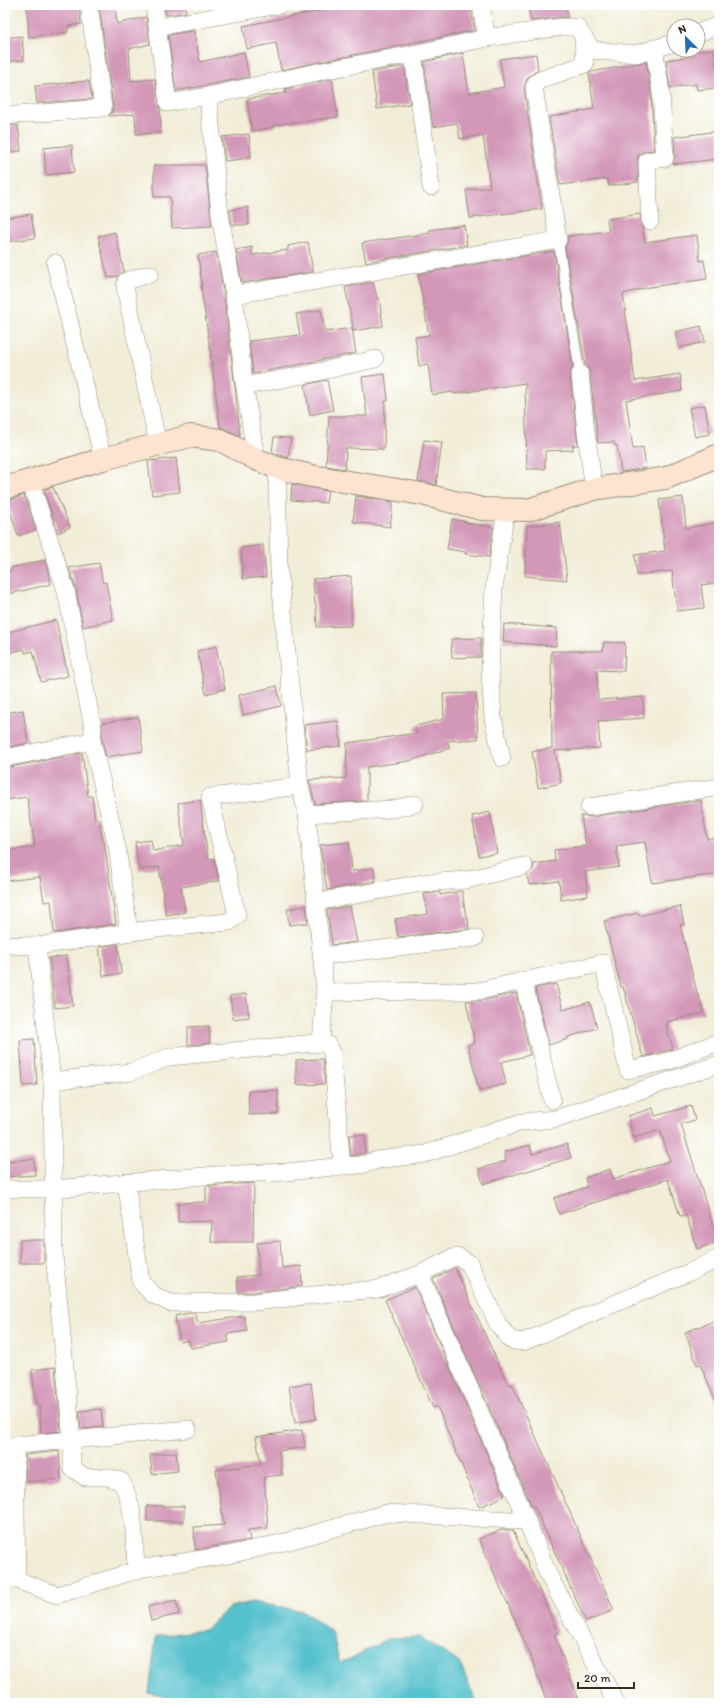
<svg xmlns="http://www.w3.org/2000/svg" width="724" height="1708" font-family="Itim,sans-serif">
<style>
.water{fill:#54c1cd;stroke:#487676}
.building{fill:#d397b8}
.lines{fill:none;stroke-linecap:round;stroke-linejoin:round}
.lane-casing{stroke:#968c7a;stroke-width:10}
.street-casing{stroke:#968c7a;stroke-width:18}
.secondary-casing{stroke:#968c7a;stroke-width:24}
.lane{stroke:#fff;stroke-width:9}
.street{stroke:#fff;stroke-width:17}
.secondary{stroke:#fde4d1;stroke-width:22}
</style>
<rect width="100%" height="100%" fill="#fff"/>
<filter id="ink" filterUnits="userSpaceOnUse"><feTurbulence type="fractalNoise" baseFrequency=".025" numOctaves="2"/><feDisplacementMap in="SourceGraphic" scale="8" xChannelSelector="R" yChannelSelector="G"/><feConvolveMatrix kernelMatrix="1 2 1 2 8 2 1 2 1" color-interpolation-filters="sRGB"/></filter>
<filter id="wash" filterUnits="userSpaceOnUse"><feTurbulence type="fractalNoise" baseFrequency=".012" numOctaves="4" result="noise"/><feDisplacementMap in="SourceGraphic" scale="16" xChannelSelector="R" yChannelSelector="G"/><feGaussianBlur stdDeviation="0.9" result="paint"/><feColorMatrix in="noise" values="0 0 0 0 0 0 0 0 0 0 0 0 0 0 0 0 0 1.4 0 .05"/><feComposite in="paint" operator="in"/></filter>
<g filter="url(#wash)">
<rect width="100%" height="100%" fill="#f1edd7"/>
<path class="water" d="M252,1602l51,9 29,21 8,32 50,-26 29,-1 40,25 18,41h-287l-41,-10 7,-57 49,-6 25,-23z"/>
<g id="blocks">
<g class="building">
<path d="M27,5h52l2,19 -13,2v6l-39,5z"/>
<path d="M99,5h16l2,19 29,-7 4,27 -21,5 2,32 24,-2 5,29 1,25 -25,1 -1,-20 -26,2 3,-4 1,-5z"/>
<path d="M164,5h21l1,7 -20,3z"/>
<path d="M349,5h121l5,25 -194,40 -5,-27 -29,6 -4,-23z"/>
<path d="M528,5h38l2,12 -37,4z"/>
<path d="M190,31h4l6,31 44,-10 5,25 -73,14 -8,-56z"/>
<path d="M22,36l2,24 -19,2v-24z"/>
<path d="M714,49l4,39 -21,2 -1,-6 -26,4 -4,-28 28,-4 -1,-5z"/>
<path d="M463,53l6,40 35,-6 -4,-28 36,-5 2,16 -11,8 -3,11 18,120 -72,9 -4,-28 24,-3 -7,-52 -23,4 -3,-16 -24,4 -9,-65z"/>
<path d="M646,62l5,31 3,57 -9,1 -7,5v26l-29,4 -2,-7 -47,6 -11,-68 45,-8 -5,-36 2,-1z"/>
<path d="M404,66l6,38 -33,5 -5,-37z"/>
<path d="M332,79l6,38 -64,8v2l-22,4 -5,-32 39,-6 -1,-4z"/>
<path d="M86,81h3l3,18 -55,4 -2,-17z"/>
<path d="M18,125l3,26 -16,2v-27z"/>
<path d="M719,131v28l-46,5 2,-7 -1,-20z"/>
<path d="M249,134l2,24 -26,3 -3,-24z"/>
<path d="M72,145l2,27 -28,3 -2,-27z"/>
<path d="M154,165h51l7,61 -40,2 -2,-31h-16z"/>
<path d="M248,207l1,18h-17l-2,-15z"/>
<path d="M31,214l4,24 -30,4v-24z"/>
<path d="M640,214l5,28 52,-7 3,26 4,-1 3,19 -57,8 -27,7 12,87 45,-7 2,17 -56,9 7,49 10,-2 3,21 -25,4 -4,-27 -2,1 -1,-4 -16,1 -8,-70 -5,-8 -20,-118 2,-4 1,-7 41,-5 -2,-12z"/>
<path d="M464,225l3,20 -101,17 -4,-19 68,-10 -1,-3z"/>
<path d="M115,232l9,39 -6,5 -10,2 -10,-42z"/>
<path d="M308,242l5,30 -71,11 -6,-33 16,-3v8l36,-5v-4z"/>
<path d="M554,251l19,116 -3,8 8,70h-5v5l-28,1v18h-18l-2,-86 -72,11v-2l-21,3 -4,-31 -9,2 -4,-29 14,-2 -11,-61z"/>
<path d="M216,252l8,44 12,100 4,39h-2l-18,-8 -10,-78 -9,-63h1l-4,-31z"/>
<path d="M373,282l4,16h2l4,28 -29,5 -9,-44z"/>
<path d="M321,310l4,22 27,-4 4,25 -103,21 -4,-33 51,-6 -4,-21z"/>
<path d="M701,326l4,16 -26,6 -4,-16z"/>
<path d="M385,374l3,27h-3l-1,48 -38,-1 -1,21 -19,-3 3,-50h38l-5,-39z"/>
<path d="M327,380l6,30 -23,5 -5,-30z"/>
<path d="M705,405l5,29 -15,3 -6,-29z"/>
<path d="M274,437l17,1 -3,20 -16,-6z"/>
<path d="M424,440l18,2 -6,43 -18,-4z"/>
<path d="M176,458l4,34 -28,3 -4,-34z"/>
<path d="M292,484l36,7 -2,12 -35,-3z"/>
<path d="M53,487l17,40 -12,6 -14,-43z"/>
<path d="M24,495l12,35 -18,6 -11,-35z"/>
<path d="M356,496l37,6 -3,25 -37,-5z"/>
<path d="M683,497l3,31 33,-6v61l-18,2 3,23 -27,3 -5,-40 -35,4 -2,-20 30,-4 -6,-51z"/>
<path d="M452,519l16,3 -1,1 26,4 -4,30 -24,-3 1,-2 -19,-3z"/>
<path d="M560,522l7,58 -42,-4 2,-50z"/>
<path d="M263,545l3,32 -23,2 -2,-31z"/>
<path d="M45,560l6,24 -46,11v-22l6,-2v-3z"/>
<path d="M99,563l4,20 3,-1 7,38 -30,7 -7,-38 -7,-21z"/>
<path d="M351,576v50l-34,1 -1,-23h-1l-2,-25z"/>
<path d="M56,620l12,56 -27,6 -8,-31 -8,2 -1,-4 -19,5v-21z"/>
<path d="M504,624l53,4 -1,18 -53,-4z"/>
<path d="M481,638v19l-29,1 -1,-19z"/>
<path d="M604,642l21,1 -1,28 -27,-1 1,30 45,-3 1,21 -46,3 2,27 -45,3 6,32 -23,5 -6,-36 20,-4 -1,-97h52z"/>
<path d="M216,646l9,43 -19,5 -9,-43z"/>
<path d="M277,686l4,20 -38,9 -4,-20z"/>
<path d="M476,693l2,46 -31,2 3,7 -41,13 -42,6v34l-52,3 -6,-24 37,-2 1,-35 70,-10 -2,-7 29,-7 -1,-25z"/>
<path d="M23,710l5,33 -23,5v-35z"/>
<path d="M138,717l5,34 -37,6 -4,-17v-17z"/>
<path d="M338,721l3,25 -34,4 -3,-25z"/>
<path d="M82,753l6,43h4l3,24 4,-1 4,22h1l12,83 -62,9 -3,-32 -7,1 -4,-25 -35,4v-30l30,-4 -8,-50 -22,3v-32z"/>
<path d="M200,800l8,59 6,-1 5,23 -38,6 4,25 -19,3 -7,-48 -20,3 -4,-28 16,-2 2,11 31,-6 -6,-42z"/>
<path d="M701,800l6,39 12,-2v37l-67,9 -7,-41 -29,4 3,21 -34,5 3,24 -27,4 -2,-19 -30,4 -2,-10 6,-6 1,-5 21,-3 -1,-11 32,-4 -5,-30 10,1z"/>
<path d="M490,812l7,41 -18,3 -7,-40z"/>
<path d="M349,842l3,29 22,-3 2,13 -49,9 -7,-45z"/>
<path d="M462,891l4,26h2l1,12 -71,8 -3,-18 33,-5 -4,-20 16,-2v3z"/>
<path d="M306,906l2,17 -19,2 -2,-16z"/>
<path d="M350,906l7,36 -25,3 -5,-35z"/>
<path d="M680,906l4,18 -4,1 18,71h1l5,17 -37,9 1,2 -2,1 7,24 -30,8 -20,-70h-2l-17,-66 34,-8 1,3z"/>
<path d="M118,944l3,30 -18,2 -4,-29z"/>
<path d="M67,956l6,50 -18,2 -6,-50z"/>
<path d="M556,984l7,26 27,-8 7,26 -29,9v2l-19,6 -14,-57z"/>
<path d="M516,993l14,62 -29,7 5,22 -27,7 -11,-46 7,-2 -9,-42h14z"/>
<path d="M246,994l3,23 -16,2 -3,-23z"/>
<path d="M209,1026l1,17 -22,2v-18z"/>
<path d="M34,1039l3,46 -14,1 -3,-46z"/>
<path d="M323,1059l2,25 -29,1v-25z"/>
<path d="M278,1090v24l-29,1 -1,-24z"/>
<path d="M691,1106l4,14 -14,4 37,118 -21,7 -11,-34 -6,1 -12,-37 -109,35 -5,-16 33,-11 -2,-9 25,-9 3,10 57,-18 -10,-31 -26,8 -6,-22 25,-8 2,8z"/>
<path d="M349,1135h16v18l-14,3z"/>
<path d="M567,1144l4,14 -88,26 -4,-15 27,-8 -2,-9 26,-7 2,9z"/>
<path d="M34,1159l1,16 -30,2v-16z"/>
<path d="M254,1183l-1,59h-42l1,-21 -34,1v-19l28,-1v-16z"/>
<rect x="20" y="1240" width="24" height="23"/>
<path d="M280,1241l2,27 19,-2 1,20 -48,6h-16l-1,-15 22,-2 -2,-32z"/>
<path d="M455,1268l53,117 4,-1 102,226 -28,12 -52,-116 -2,1 -99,-228z"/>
<path d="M415,1287l90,209 -26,11 -42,-101 -4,2 -48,-108z"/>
<path d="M190,1313h5l3,10 46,-7 3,15 -20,3 2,8 -38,6 -2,-8 -9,2 -5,-26z"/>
<path d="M719,1319v89l-19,-44 -3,1 -12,-33z"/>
<path d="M55,1367l6,64 -20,2 -2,-29 -3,1 -4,-35z"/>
<path d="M311,1383l5,36 -21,4 -6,-37z"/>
<path d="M101,1409l2,18 -22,2 -2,-18z"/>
<path d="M302,1430l3,17 -26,4 3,24 -18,2 4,51 -20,2 2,10 -55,10 -1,-23 30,-2 -8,-55 45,-6 -5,-27z"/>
<path d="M59,1451l2,28 -35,3 -1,-27z"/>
<path d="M176,1452l2,19 -26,3 -2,-19z"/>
<rect x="147" y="1506" width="37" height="15"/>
<path d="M501,1530h12l45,103 -4,2 26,68h-33l-17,-49 -51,-115z"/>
<path d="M176,1600l3,14 -28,7 -3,-14z"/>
</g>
</g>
</g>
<g filter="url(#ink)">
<use href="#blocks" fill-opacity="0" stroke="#968c7a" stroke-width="1"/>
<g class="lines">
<g class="lane-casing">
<path id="lane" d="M558,240l22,134"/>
</g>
<g class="street-casing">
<g id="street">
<path d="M154,5l14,98 40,-7"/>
<path d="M481,5l6,33 73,-11h17l15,23 44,4 38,-11"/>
<path d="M158,27l121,-22"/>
<path d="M698,33l21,-8"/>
<path d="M413,54l18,133"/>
<path d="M5,116l98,-8 -14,-103"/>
<path d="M650,221l-3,-60 18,-3 -4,-66 -7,-44"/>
<path d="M55,263l48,196"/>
<path d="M150,274l-24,7 -1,6 33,158"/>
<path d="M234,295l324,-55 -24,-153 2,-4 4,-3 45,-16 -2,-27"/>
<path d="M580,374l6,59 8,56"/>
<path d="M245,386l69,-13 61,-14"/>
<path d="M256,459l-13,-84 -9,-80 -14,-80 -12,-119 114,-25 91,-17 74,-16"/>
<path d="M277,468l2,103 21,215 7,28 18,178 -4,51"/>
<path d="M30,480l36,111 27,137 -1,13 25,106 12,85"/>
<path d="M5,758l87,-17"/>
<path d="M502,758l-9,-40 -3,-47 4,-83 12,-78"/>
<path d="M589,807l130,-20"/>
<path d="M307,814l86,-5 22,-5"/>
<path d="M316,902l106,-19 44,-3 58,-14"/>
<path d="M5,945l32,1 15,135 79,-9 38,-15 136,-13 16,-1 7,2 4,7 10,114"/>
<path d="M37,946l108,-16 84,-8 8,-7 -27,-118 90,-11"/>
<path d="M322,956l153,-18"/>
<path d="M523,980l29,120"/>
<path d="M325,992l153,-1 125,-28 25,107 38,-8 50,-19 3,3"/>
<path d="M126,1182l15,100 11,12 18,9 85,-1 58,-7 65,-6 42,-15 32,-16 7,-1 10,6 29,61 12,16 13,2 167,-70 29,-14"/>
<path d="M5,1189h48l163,-14 71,-3 55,-6 19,-1 17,-5 47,-6 97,-32 33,-3 164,-55"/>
<path d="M420,1274l107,247 21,53 68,129"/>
<path d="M136,1571c-2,-31 0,-63 -15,-90l-14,-4h-22l-13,-9v-28l116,-11"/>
<path d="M5,1580h12l-2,-135 57,-5 -18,-187 -2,-172"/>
<path d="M17,1580l40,15 87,-27 84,-13 61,-14 98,-28 140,8"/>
</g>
</g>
<g class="secondary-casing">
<path id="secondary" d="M5,488l98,-29 87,-23 30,4 36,19 21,9 35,8 110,18 60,15 46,1 66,-21 72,-11 53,-23"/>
</g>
<use href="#lane" class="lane"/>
<use href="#street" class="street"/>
<use href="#secondary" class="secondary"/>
</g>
</g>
<rect width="724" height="1708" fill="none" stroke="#fff" stroke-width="20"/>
<g transform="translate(686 38) rotate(336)"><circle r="19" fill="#ffffff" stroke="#b1aaa5"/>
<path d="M0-3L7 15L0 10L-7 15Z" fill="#1f6fb2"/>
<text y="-6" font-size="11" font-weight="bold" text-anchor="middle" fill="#3b2a1e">N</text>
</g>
<path d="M578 1682v6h56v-6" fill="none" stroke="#3b2a1e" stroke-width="2"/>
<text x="584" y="1682" font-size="12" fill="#3b2a1e" stroke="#ffffff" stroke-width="3" paint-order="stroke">20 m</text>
</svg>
